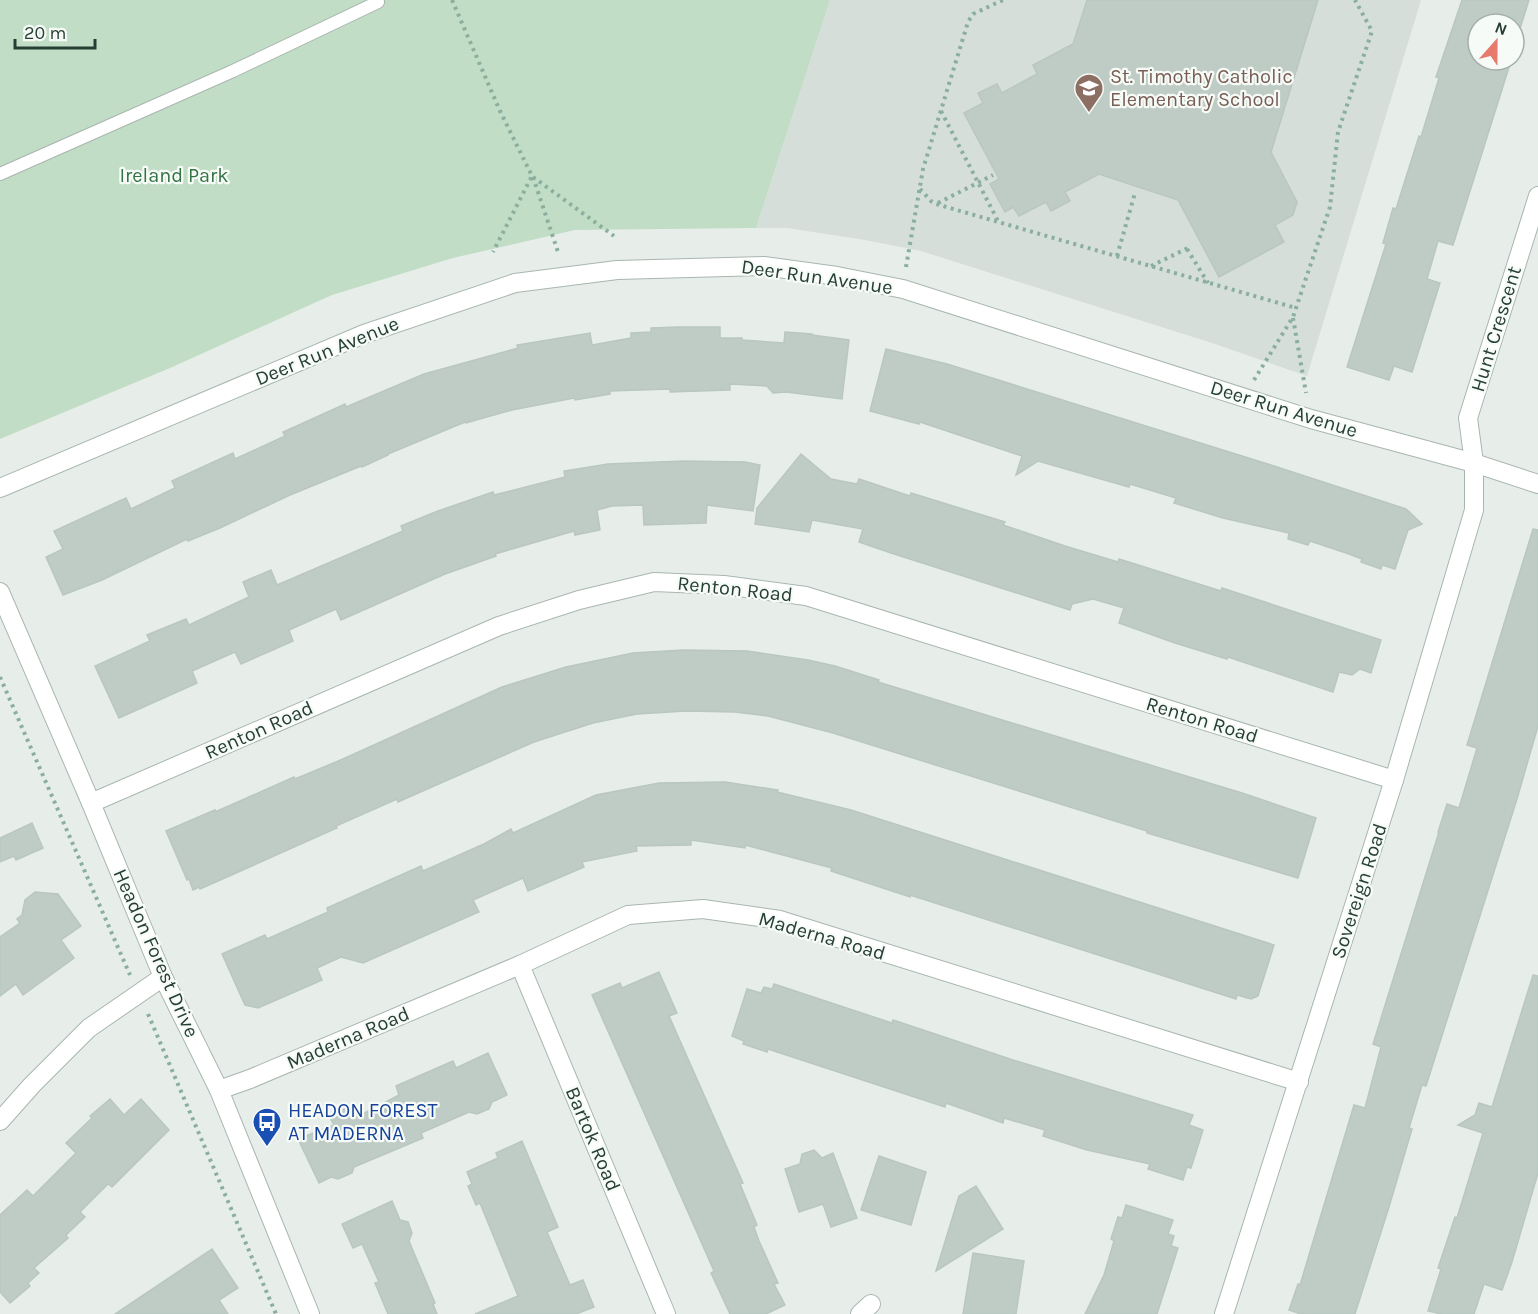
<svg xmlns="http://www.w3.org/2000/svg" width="1538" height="1314" font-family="Karla,sans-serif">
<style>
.built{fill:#d5ded9}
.green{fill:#c2ddc5}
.building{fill:#bfccc5;stroke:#b9c7c0;stroke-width:1.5}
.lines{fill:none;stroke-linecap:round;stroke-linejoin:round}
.service-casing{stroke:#a9b6b0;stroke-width:14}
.minor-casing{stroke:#a9b6b0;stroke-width:20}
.tertiary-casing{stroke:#a9b6b0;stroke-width:20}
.path{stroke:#8aaf9e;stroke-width:4;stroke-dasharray:3 4.5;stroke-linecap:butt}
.service{stroke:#fff;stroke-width:12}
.minor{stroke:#fff;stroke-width:18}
.tertiary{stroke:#fff;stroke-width:18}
.labels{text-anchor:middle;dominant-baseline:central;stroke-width:4.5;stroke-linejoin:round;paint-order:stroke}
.education-label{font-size:20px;fill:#785e54;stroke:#f7fbf8;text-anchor:start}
.park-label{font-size:20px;fill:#347344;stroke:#f7fbf8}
.street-label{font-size:20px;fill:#263f35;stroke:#f7fbf8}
.transit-label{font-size:20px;fill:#164399;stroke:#f7fbf8;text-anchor:start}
</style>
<rect width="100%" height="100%" fill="#e7eeea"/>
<path class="built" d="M830,0h591l-114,376 -95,-33 -291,-92 -56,-11 -78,-12h-31z"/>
<path class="green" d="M0,0h830l-74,228 -181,2 -122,28 -121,37 -162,73 -170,71z"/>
<g class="building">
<path d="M1087,0h231l-47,152 26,50 -4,13 -18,10 9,17 -65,35 -41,-77 -79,-26 -34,18 5,9 -19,10 -5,-9 -27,14 -6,-9 -8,5 -15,-28 9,-5 -35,-66 19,-10 -5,-10 19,-9 5,9 35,-19 -4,-9 40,-21z"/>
<path d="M1462,0h67l-15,48v-24h-36v36l33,1 -58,184 -15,-4 -11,38 13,4 -28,89 -18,-6 -5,14 -42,-13 39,-123 -3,-1 10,-35 3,1 23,-73 2,1 18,-59 -3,-1z"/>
<path d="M678,327h42v11h22v2l42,3 1,-11 27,2v1l37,5 -7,59 -56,-7 -13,1 -6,-7 -37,-2v6l-60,2v-3l-60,2v3l-35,6 -1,-2 -62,12 -46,13 -1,-1 -77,32v1l-26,12 -1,-1 -71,29 -70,33 -32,13 -1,-2 -85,41 -39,15 -17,-38 17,-8 -9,-18 72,-33 5,11 44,-21 -3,-7 61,-28 2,6 50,-23 -2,-4 62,-28 1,3 78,-33 94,-26 -1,-3 73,-12 2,12 39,-7v-5l20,-1v-4z"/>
<path d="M886,349l61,15 327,102 132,43 16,15 -14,6 -13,39 -13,-4 -1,4 -20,-7 1,-3 -13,-5 -39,-13 -2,4 -20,-6 1,-6 -66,-15 -49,-15 2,-5 -46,-14 -1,3 -91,-26 -22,14 6,-19 -102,-34 -1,2 -49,-13z"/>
<path d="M801,454l30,25 26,5 2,-5 51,17 1,-3 94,29 -2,3 62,21 53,16 1,-3 102,32 1,-3 159,52 -10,33 -11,-4 -8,6 -13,-3 -6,20 -105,-35 -1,2 -52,-16 -56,-20 5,-15 -31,-9 -21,5 -2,6 -179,-57 -32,-11 4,-13 -51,-9 -3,12 -54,-8 2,-16z"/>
<path d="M684,461l61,1 15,3 -7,46 -46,-6 -1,18 -62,2 -1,-20 -31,1 -15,4 3,20 -25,5 -1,-4 -79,23 1,2 -51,18 -104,46 -5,-11 -47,21 4,11 -52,23 -6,-12 -43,19 5,12 -78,35 -24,-52 55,-25 -3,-6 39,-16 3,6 60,-28 -6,-15 28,-12 6,15 126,-54 -2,-5 37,-15 55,-19 1,3 71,-18 -1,-6 44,-7z"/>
<path d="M1533,529l5,1v196l-21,73 -91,287 -4,-1 -13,43 3,1 -23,78 -34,107h-54l-12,-4 9,-26 2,1 54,-180 11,3 16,-61 -8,-3 66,-212h-1l9,-28 12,4 18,-60 -10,-3z"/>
<path d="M683,650l64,1 61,9 27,6 44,14 -1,2 364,111 74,25 -18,60 -151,-45v-2l-314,-98 -65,-17 -33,-4 -49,-1 -49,3 -44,9 -59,19 -136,60 -1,-3 -61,27 1,2 -137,61 -1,-2 -6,3 -4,-11 -2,1 -21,-49 49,-21v2l79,-35 1,2 48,-20 159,-72 64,-20 67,-14z"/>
<path d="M725,782l53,8 -1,2 74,18 423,135 -16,51 -7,3 -14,-4 -1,4 -326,-104v2l-79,-26 1,-3 -87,-23v3l-54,-8v5l-55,1 1,5 -55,11 2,5 -56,24 -5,-13 -50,22 6,12 -116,51 -22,-6 -24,11 5,12 -64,28 -13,-3 -23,-51 43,-19 2,4 61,-27 -1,-4 94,-42 2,5 61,-27 27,-15 2,4 83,-38 63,-12z"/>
<path d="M32,823l11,25 -27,12 -2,-4 -14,6v-24z"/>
<path d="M35,892l23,2 23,32 -20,14 13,18 -51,37 -7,-11 -16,12v-59l20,-14 -3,-4 5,-4 3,-15z"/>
<path d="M659,972l18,41 -8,3 74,167 -3,1 17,41 -3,2 5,14 19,42 -4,1 11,21 -19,9h-36l-19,-41 3,-2 -122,-276 28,-12 2,5z"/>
<path d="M1533,975l5,1v197l-26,89 -10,28 -18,-6 -10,30h-32l-14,-3 13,-42 -3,-1 17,-51 2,1 26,-85 -25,-8 17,-10 4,-12 13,4z"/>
<path d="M774,984l118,39 1,-3 117,39 183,56 -4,10 14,5 -12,38 -4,-1 -4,13 -35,-11 2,-5 -63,-14 -44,-14 2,-6 -41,-12 -1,5 -57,-20 -1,4 -177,-58 -1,3 -24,-8 1,-3 -12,-5 15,-47 14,4 3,-6 8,2z"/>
<path d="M488,1053l19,42 -15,7 -3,7 -12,5 -8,-2 -48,21 2,5 -69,29 -2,6 -14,6 -7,-2 -12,6 -21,-44 36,-14 -5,-9 25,-12 5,12 40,-21 -3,-9 57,-25 3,7z"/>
<path d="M110,1099l14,16 17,-16 28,31 -57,57 -4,-3 -28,28 5,5 -19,18 2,3 -34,30 5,5 -11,10 2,3 -20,17 -10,-11v-77l27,-25 6,6 43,-43 -10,-10 26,-25 -2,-2z"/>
<path d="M522,1141l36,86 -11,5 23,53 13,-5 11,27 -18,7h-101l43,-18 -38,-93 -4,2 -8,-19 4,-2 -5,-12 31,-14 -2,-5z"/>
<path d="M814,1150l8,8 11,-5 24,65 -26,9 -8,-23 -24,8 -14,-43 15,-5 2,-10z"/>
<path d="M879,1156l47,16 -15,53 -50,-15z"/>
<path d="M976,1186l27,43 -67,42 23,-75z"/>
<path d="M392,1201l8,19 8,2 4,11 -3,8 26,62 -2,1 4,10h-49l-13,-31 4,-1 -17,-38 -9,4 -11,-24z"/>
<path d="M1126,1205l47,15 -5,14 6,2 -3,10 7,2 -21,66h-72l19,-39 10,-34 -3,-2 7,-22 4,1z"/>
<path d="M212,1249l26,39 -19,12 9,14h-113z"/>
<path d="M973,1253l51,8 -8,53h-53z"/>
</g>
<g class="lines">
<g class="service-casing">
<path id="service" d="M0,174l233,-103 145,-69"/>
</g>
<g class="minor-casing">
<g id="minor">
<path d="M0,488l364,-154 151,-51 102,-13 147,-4 73,10 66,13 408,130 163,44 64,21"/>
<path d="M91,803l408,-177 80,-26 75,-18 70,3 82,11 588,184"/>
<path d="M520,965l146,349"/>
<path d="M219,1090l31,-11 270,-114 108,-50 75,-6 77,11 519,162"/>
<path d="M0,1121l32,-36 57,-57 74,-51"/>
<path d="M860,1314l11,-10"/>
<path d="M1224,1314l170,-534 80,-270v-47l-6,-45 70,-222"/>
</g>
</g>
<g class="tertiary-casing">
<path id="tertiary" d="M0,592l91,211 72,174 56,113 91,224"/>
</g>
<g class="path">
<path d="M452,0l48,111 32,65 -39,76"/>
<path d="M941,111l58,112"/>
<path d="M533,177l26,78"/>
<path d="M533,177l81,59"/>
<path d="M920,189l12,13 4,2 360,104"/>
<path d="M938,203l55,-28"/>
<path d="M1187,249l21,34"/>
<path d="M1117,256l18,-63"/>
<path d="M1151,266l39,-19"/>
<path d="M906,267l17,-98 45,-147 5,-8 30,-14"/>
<path d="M1293,318l13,75"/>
<path d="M1254,380l39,-63 3,-9 34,-101 8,-75 34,-101 -17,-31"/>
<path d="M0,677l130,298"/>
<path d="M148,1014l128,300"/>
</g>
<use href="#service" class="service"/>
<use href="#minor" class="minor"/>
<use href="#tertiary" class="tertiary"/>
</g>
<defs>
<g id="school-pin" transform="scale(1.5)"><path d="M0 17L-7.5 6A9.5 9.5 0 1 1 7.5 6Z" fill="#8d6e63" stroke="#f7fbf8"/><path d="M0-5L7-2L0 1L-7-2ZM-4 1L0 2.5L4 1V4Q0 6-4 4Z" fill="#fff"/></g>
<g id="bus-pin" transform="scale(1.5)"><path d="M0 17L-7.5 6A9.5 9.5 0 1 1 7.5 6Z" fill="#1a4fb4" stroke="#f7fbf8"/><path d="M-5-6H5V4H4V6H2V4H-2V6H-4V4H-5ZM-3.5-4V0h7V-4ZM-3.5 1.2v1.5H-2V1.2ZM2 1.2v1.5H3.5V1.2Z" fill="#fff"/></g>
</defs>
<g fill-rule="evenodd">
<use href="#school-pin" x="1089" y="88"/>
<use href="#bus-pin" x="267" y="1122"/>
</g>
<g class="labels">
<g class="education-label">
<text x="1110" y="76">St. Timothy Catholic<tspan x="1110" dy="23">Elementary School</tspan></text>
</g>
<g class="park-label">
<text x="174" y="175">Ireland Park</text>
</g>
<g class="street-label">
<text transform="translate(817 277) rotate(8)">Deer Run Avenue</text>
<text transform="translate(1496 329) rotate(-73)">Hunt Crescent</text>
<text transform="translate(327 351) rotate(-22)">Deer Run Avenue</text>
<text transform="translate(1284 409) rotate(17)">Deer Run Avenue</text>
<text transform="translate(735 589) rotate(6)">Renton Road</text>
<text transform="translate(1202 720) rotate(17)">Renton Road</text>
<text transform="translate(259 730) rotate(-24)">Renton Road</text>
<text transform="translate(1359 891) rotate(-72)">Sovereign Road</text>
<text transform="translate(822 936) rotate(16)">Maderna Road</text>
<text transform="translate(156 953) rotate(66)">Headon Forest Drive</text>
<text transform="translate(348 1038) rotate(-23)">Maderna Road</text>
<text transform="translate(593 1139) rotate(67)">Bartok Road</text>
</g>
<g class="transit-label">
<text x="288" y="1110">HEADON FOREST<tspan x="288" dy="23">AT MADERNA</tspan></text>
</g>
</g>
<g transform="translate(1496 42) rotate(21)"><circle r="28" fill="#f7fbf8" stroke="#a3b0aa" stroke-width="1.5"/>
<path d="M0-4.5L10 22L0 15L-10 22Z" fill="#e77a6c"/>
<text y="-9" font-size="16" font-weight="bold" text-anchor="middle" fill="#263f35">N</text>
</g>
<path d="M15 39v9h80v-9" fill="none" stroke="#263f35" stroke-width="3"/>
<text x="24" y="39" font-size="18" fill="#263f35" stroke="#f7fbf8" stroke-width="4.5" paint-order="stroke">20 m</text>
</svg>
